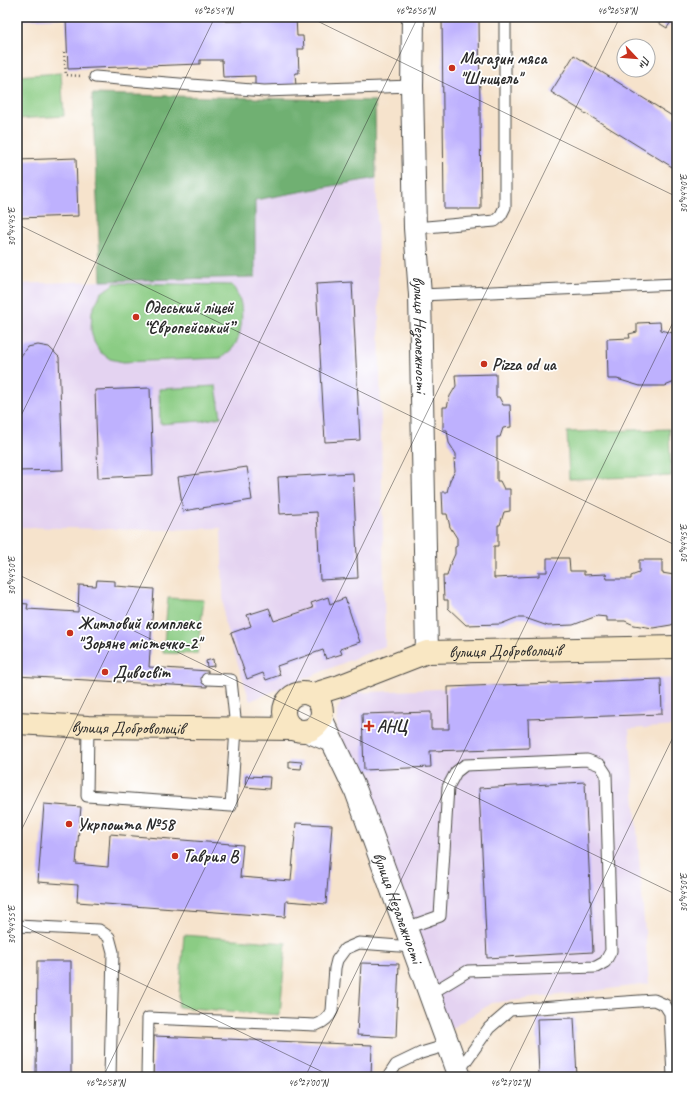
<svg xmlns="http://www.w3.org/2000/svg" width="694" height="1094" font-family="Caveat,sans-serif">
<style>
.built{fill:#e4d3f1}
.green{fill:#8bcc84;stroke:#5b7c58}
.forest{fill:#70b072;stroke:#4e6e4e}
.building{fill:#beb1fe}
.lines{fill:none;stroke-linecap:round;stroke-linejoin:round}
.lane-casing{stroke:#494743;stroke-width:13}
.street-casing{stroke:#494743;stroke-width:24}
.secondary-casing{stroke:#494743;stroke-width:24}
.path{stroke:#494743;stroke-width:2.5;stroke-dasharray:1 3;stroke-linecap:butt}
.lane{stroke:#fff;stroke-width:11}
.street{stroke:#fff;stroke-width:22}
.secondary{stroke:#f9e7c3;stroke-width:22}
.ticks{fill:none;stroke:#2b2b2b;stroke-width:1;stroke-opacity:0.45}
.poi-dot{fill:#c8321e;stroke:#fff;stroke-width:1.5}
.labels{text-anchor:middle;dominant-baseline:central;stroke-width:3.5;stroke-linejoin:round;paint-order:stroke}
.poi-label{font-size:17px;font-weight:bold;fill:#2b2b2b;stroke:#fff;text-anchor:start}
.street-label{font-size:17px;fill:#2b2b2b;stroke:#fff}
.neatline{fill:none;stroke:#2b2b2b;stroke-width:1.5}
.ticks-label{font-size:10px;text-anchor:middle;fill:#2b2b2b}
</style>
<rect width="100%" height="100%" fill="#fff"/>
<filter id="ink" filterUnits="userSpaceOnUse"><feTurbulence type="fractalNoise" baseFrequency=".025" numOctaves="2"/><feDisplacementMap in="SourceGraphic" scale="8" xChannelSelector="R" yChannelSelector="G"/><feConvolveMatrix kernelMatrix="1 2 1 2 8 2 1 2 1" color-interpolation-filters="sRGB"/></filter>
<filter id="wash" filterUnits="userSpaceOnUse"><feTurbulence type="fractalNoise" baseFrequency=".012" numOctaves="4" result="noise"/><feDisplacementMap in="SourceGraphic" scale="16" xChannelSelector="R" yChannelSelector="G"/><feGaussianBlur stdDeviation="0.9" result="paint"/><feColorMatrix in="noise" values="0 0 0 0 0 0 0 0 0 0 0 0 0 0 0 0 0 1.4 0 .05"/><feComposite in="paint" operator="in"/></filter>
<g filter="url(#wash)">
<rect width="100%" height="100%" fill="#f6e3cc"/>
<g class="built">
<path d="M92,94l283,7 10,545 -135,55 -26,-80 -3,-93 -62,2 -142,-3v-243l84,-3z"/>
<path d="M677,678v48l-48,3 20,255 -157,19 -45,28 -110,-303v-18l5,-9 7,-8z"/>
</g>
<g class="green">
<path d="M61,73l3,43 -47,3v-43z"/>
<path d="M115,283l117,2c4,6 8,13 9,20 2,12 0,33 -8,43 -3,3 -8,7 -12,10l-98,4 -13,-3 -10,-7 -6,-10 -3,-12 1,-19 9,-18z"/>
<path d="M216,386l5,31 -20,4 -41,3 -1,-35z"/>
<path d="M669,429l2,47 -102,3 -2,-47z"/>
<path d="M168,598l36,2 -7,54 -34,-1z"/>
<path d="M184,935l102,8 -6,72 -102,-8z"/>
</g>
<path class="forest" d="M92,94l283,7 1,77 -121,22v77l-154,4z"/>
<g id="blocks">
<g class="building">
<path d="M17,17h47v1l-47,2z"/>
<path d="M66,17h159v4h18v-4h31v1l22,-1 1,19h6l1,13h-6l1,24h-4l1,13 -41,1v-11l-32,1 -1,-17h-22v4l-132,5z"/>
<path d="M442,17h37l2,192h-37z"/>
<path d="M649,17h25l-7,11z"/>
<path d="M574,55l103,64v51l-126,-78z"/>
<path d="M76,158l2,58 -61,2v-58z"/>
<path d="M352,282l8,158 -35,2 -9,-158z"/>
<path d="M660,322l1,8 12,3v3h4v45l-12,5h-25l-23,-7h-9l-1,-40 23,-1 -1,-4 8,-2v-9z"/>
<path d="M38,345l11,2 10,10 4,113 -46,1v-108h2v-4l8,-12z"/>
<path d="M496,374v23h3l4,8h7l1,22 -8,1 -3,9h-3v44h3l4,8h6v22l-6,1 -4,13h-2v21h-4v32l45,-2v-4h8v-14h22l1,13h14v4l22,-1 1,5h24v-3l8,-3v-13h23v13l12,2v3h3v44l-6,3 -18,3 -19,-3 -9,-4h-18v-4l-10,-1 -24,9 -25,1 -23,-8h-9l-15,6 -35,1 -18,-17v-8h-4l-1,-24h4l3,-11 5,-11v-7l2,-1v-8l-7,-11 -3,-13h-4l-1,-22h5l3,-12 5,-9 -1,-12h2v-5l-7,-11 -2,-13h-4v-23h4l3,-11 6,-10 -1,-11z"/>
<path d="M150,388l3,87 -55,3 -3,-88z"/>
<path d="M247,467l5,33 -69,11 -5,-34z"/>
<path d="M353,473l5,105 -38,2 -3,-68 -37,2 -2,-37z"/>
<path d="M97,580l18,1v5l39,3 -5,78 59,4 -1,16 -190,-11v-73l11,1 -1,5 51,3 1,-27 17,1z"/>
<path d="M328,597l2,7 15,-6 15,44 -20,7 2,5 -16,5 -3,-9 -46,16 3,9 -14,5 -3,-7 -16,6 -16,-46 20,-7 -4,-11 22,-7 5,13 39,-13 -2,-5z"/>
<path d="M213,659l1,7 -7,1 -1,-6z"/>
<path d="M661,679l1,35 -134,5 1,29 -99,3 1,16 -67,3 -2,-56 69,-2v17h18l-1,-42z"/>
<path d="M289,761l13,1 -1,7 -12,-1z"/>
<path d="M246,776l24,1 -1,12 -24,-2z"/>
<path d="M585,782l8,170 -106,6 -8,-170z"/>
<path d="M44,804l37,3 -5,57 32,3 2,-33 133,11 -3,32 51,4 5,-58 36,2 -6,79 -40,-3 -1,16 -208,-15 1,-17 -40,-3z"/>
<path d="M37,961h34v116h-35z"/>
<path d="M361,963l38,1 -3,73 -39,-2z"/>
<path d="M574,1018l3,59h-38l-2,-58z"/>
<path d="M154,1036l218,9 -1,32h-177l-41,-2z"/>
</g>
</g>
</g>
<g filter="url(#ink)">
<use href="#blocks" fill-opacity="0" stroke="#494743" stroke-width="1"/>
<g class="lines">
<g class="lane-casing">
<g id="lane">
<path d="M95,77l169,14 148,-5"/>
<path d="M415,228l80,-7 6,-6 4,-8v-190"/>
<path d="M420,295l257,-11"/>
<path d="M88,727l-1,69 144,10 5,-78 -5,-48 -24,-1"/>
<path d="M17,926l82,4 10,7 4,15 -3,125"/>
<path d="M406,928l34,-12 8,-129 8,-15 9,-7 122,-5 13,5 6,9 5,177 -6,11 -9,5 -128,4 -38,23"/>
<path d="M458,1072l31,-44 21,-18 144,-10 11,5 5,8 3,64"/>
<path d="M147,1077l1,-59 168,7c8,-3 13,-7 16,-14l3,-43 2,-8 8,-11 14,-6 54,4"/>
<path d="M388,1077l8,-12 25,-12 27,-8"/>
</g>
</g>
<g class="street-casing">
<g id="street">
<path id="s1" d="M413,17l-1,69 3,142 5,67 7,357"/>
<path id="s2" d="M321,718l35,73 104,286"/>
<path d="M307,731l24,10"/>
</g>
</g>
<g class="secondary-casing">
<g id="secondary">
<circle cx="303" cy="712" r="19"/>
<path id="s3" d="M311,695l29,-9 87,-34 250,-5"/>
<path id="s4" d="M17,723l71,4 206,2"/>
</g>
</g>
<path class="path" d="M64,52l2,23 15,1"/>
<use href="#lane" class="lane"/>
<use href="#street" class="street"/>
<use href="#secondary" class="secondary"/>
</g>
</g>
<path class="ticks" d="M309,17l368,180M17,224l660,322M17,424l198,-407M17,574l660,321M17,839l401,-822M17,923l316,154M103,1077l517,-1060M305,1077l372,-763M507,1077l170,-348"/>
<g class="poi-dot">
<circle cx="452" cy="68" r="4"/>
<circle cx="136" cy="317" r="4"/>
<circle cx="484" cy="364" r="4"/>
<circle cx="70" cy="633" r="4"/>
<circle cx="105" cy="672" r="4"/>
<path d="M367 720h4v4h4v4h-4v4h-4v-4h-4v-4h4z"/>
<circle cx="69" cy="824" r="4"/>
<circle cx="175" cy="856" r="4"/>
</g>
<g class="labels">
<g class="poi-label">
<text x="460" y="58">Магазин мяса<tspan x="460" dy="20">"Шницель"</tspan></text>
<text x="144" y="307">Одеський ліцей<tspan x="144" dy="20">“Європейський”</tspan></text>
<text x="492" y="364">Pizza od ua</text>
<text x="78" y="623">Житловий комплекс<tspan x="78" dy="20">"Зоряне містечко-2"</tspan></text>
<text x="113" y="672">Дивосвіт</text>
<text x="377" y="726">АНЦ</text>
<text x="77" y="824">Укрпошта №58</text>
<text x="183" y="856">Таврия В</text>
</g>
<g class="street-label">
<text stroke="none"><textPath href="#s1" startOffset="318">вулиця Незалежності</textPath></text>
<text stroke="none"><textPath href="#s3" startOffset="202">вулиця Добровольців</textPath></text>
<text stroke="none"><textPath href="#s4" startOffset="111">вулиця Добровольців</textPath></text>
<text stroke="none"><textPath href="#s2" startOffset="205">вулиця Незалежності</textPath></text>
</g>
</g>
<rect width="694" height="1094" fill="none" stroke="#fff" stroke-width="44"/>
<g transform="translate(636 58) rotate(116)"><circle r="19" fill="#ffffff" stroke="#aaaaaa"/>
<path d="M0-3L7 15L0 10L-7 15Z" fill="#c8321e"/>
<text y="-6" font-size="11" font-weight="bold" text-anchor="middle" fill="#2b2b2b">Пн</text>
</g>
<rect x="22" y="22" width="650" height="1050" class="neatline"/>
<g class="ticks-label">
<text x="213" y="14">46°26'54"N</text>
<text x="415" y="14">46°26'56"N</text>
<text x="617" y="14">46°26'58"N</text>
<text transform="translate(683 194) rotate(-90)" y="4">30°44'40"E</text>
<text transform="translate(11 227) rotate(-90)" y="4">30°44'45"E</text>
<text transform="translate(683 544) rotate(-90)" y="4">30°44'45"E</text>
<text transform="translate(11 576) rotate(-90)" y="4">30°44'50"E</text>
<text transform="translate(683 893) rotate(-90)" y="4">30°44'50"E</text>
<text transform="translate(11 925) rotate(-90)" y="4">30°44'55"E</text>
<text x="105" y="1086">46°26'58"N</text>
<text x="308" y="1086">46°27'00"N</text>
<text x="510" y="1086">46°27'02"N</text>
</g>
</svg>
